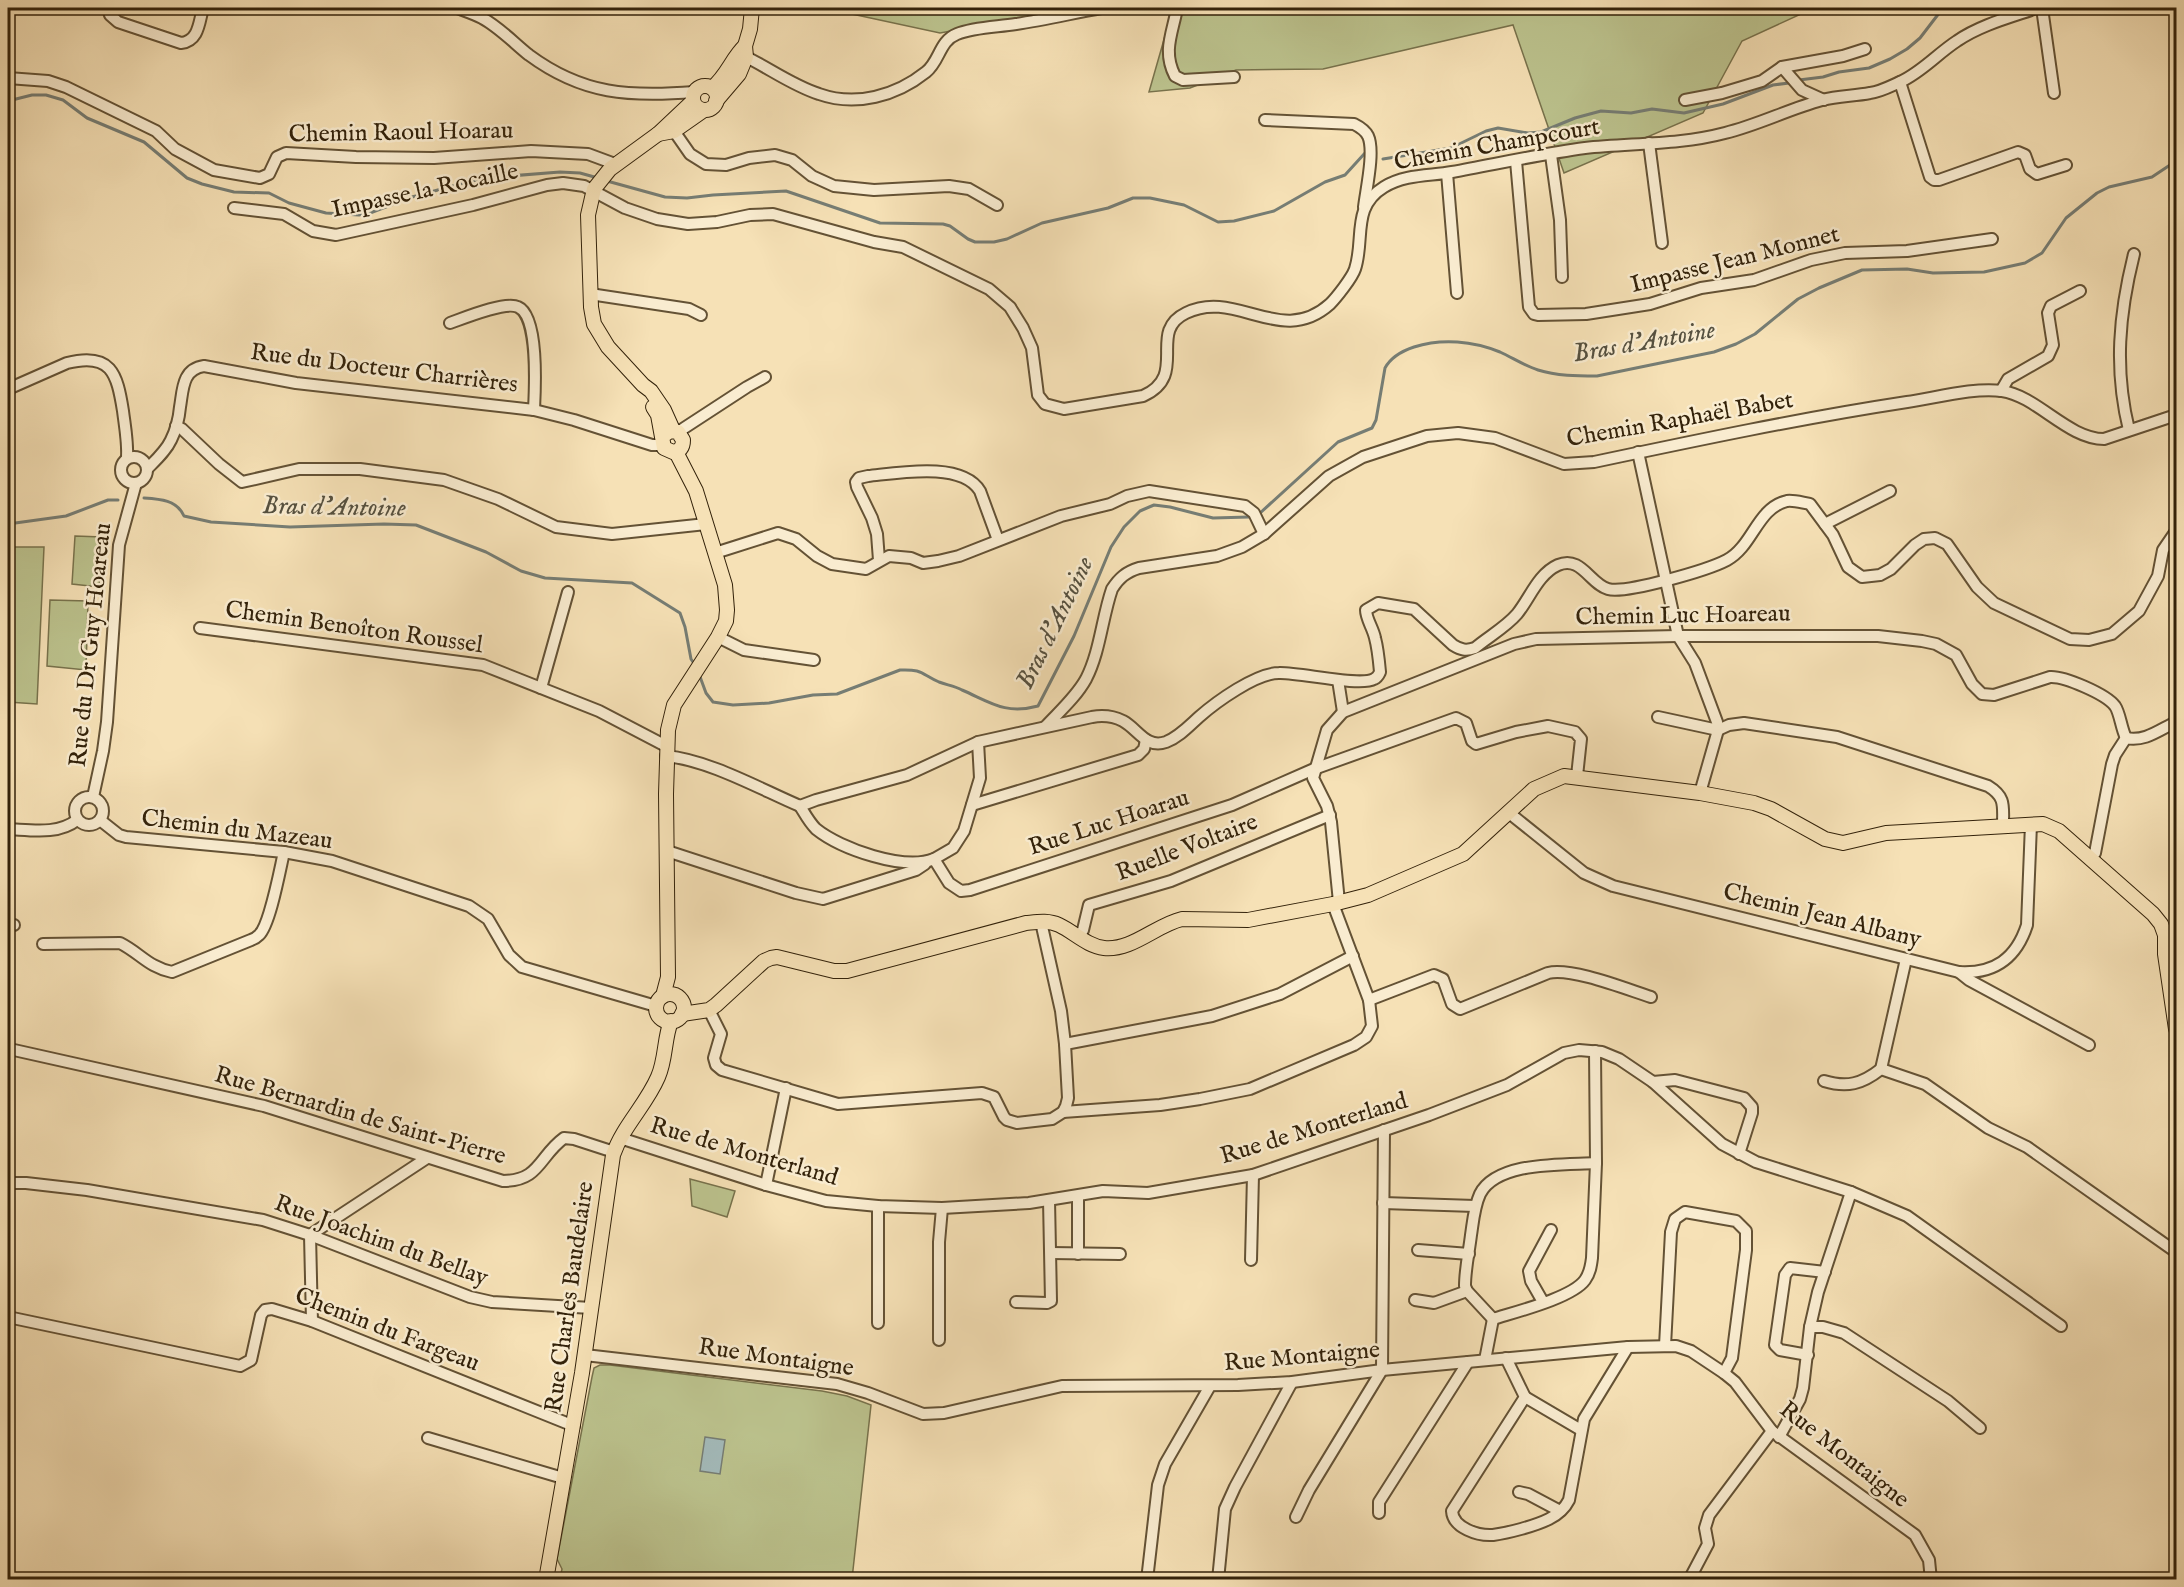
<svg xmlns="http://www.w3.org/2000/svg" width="2184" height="1587" font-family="'IM FELL English',serif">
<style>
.green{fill:#bcc38e;stroke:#78724c;stroke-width:1.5}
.water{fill:#a3baba;stroke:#767d74;stroke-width:1.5}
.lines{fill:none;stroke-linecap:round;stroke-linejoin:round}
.stream{stroke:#767d74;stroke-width:3}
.minor-casing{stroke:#645235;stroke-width:14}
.major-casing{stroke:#33220a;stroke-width:16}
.minor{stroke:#f9ecd0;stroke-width:10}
.major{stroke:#f6e1b6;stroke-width:14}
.labels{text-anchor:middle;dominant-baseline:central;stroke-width:5;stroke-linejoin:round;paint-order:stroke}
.street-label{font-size:24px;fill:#33220a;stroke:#f9ecd0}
.water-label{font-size:26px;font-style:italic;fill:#55503f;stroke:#f9ecd0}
</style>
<rect width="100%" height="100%" fill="#f6e1b6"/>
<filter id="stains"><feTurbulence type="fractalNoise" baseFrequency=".00333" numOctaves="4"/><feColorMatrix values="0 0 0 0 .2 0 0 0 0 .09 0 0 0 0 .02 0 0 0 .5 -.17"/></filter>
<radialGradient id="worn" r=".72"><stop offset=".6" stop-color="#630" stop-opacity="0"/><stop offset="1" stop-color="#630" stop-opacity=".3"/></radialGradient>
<g class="green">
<path d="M824,8h253l-137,25z"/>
<path d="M1173,8h641l-72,33 -39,72 -139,60 -51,-148 -190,44 -87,1 -46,18 -41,4z"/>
<path d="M75,536l27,1 -3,50 -27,-3z"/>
<path d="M8,547h36l-7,157 -29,-2z"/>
<path d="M50,600l38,1 -2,69 -39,-4z"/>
<path d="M690,1179l45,12 -8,26 -35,-11z"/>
<path d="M600,1365h10l212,26 25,5 24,9 -19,174 -292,-1 2,-9 -5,-10 35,-182 2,-9z"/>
</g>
<path class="water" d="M705,1437l20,3 -5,34 -20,-3z"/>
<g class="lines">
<g class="stream">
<path d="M1799,80l24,-3 16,-5 30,-4 21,-9 17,-10 13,-11 23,-30"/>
<path d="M8,101l24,-6h14l17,5 24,18 57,24 43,36 15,6 32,8 35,1 20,10 37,10 33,2 11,-2 42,-16 59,-16 26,-4 63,-5 20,1 18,5"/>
<path d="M1383,159l68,-11 35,-17 12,-3 30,5 13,-1 34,-14 26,-7 30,2 21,-4 32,4 39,-9 50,-19 16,-2"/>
<path d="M607,181l58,16 22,1 26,-3 73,-4 94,32 63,1 7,2 18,13 7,3h19l13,-3 35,-16 66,-15 25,-10h17l34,7 34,17 16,-1 40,-10 51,-29 20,-7 20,-22"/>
<path d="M144,498c16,1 33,2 40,18l27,6 79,5 94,-3 32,1 70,27 35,19 24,7 87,5 48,30 5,14 6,32 4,6"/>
<path d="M1259,514l79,-72 34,-14 4,-8 9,-52c6,-11 17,-17 29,-21 28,-9 59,-6 86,5 13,6 25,14 38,18 19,6 39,6 59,6l117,-24 22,-8 19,-10 43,-35 21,-11 43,-18 45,-1 26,4 51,-1 41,-9 17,-10 24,-35 31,-25 12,-6 43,-10 24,-16"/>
<path d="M8,524l58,-8 42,-16h10"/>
<path d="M699,674l7,19 7,9 20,3 36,-2 44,-8 24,-1 63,-24c23,-1 21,4 39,12 8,3 16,4 23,8 28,12 43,25 76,16l36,-70 37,-89 13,-20 16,-16 14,-6 16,2 43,11 36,-1"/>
</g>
<g class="minor-casing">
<g id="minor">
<path d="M108,8l2,7 8,7 63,21c18,-2 18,-21 22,-35"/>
<path d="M457,8c8,3 17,6 25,10 17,9 32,25 47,37 54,40 101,42 165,37"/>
<path d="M1177,8c-4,24 -15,43 -2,68l8,4 51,-3"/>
<path d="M2042,8l12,85"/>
<path d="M742,55c26,12 49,30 77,39 37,13 77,2 107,-22 14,-11 13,-31 31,-38 17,-7 40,-7 59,-10 28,-4 57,-11 85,-16"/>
<path d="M1782,67l20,23 22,10"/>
<path d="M8,78l40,3 18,6 90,44 19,18 39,21 46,8 9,-4 8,-17 9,-4 70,4 78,1 97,-7 57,3 27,10"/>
<path d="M1900,82l30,95 4,3h5l79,-28 7,3 5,14 7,5 29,-9"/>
<path d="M1685,100l37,-7 40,-12 20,-14 61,-11 22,-7"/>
<path d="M1265,120l89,4c6,3 11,6 14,12 7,15 -2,54 -4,71"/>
<path d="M674,131l16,23 16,10 20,1 23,-7 26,-3 17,5 20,16 22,10 40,4 75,-4 20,3 28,16"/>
<path d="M1649,143l13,100"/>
<path d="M1551,155l9,65 2,57"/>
<path d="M1516,161l13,146 5,7 4,1 48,-1 64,-10 51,-16 53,-8 57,-20 34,-7 62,-2 85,-12"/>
<path d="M1447,173l10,120"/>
<path d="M234,208l50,6 29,17 23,4 137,-30 74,-20 16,-2 21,3 41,22 32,11 31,5 29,-2 33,-7 23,-1 101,28 29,5 86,42 21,18 13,21 9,20 6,47 7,9 19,5 79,-13c47,-21 3,-64 43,-83 50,-25 95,35 144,-9 6,-6 22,-26 25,-35 10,-30 -4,-62 29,-82 21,-13 46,-11 68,-15 44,-8 89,-18 133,-24 47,-5 95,-3 140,-15 33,-8 64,-24 97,-33 16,-4 32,-4 48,-7 10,-1 21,-7 30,-11 22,-10 37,-28 57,-41 23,-16 54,-24 80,-33"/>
<path d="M590,294l99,15 12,6"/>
<path d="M450,323c14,-5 55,-22 68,-16 21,9 17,83 16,103"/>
<path d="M8,389l59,-26c44,-11 50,10 56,48 2,16 5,31 4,47"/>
<path d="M2001,391l7,-12 40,-23 5,-11 -5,-32 3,-7 29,-15"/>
<path d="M176,426l6,3 37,35 23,18 57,-13h61l84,11 54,19 58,28 56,7 94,-10"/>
<path d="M2129,430c-15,-61 -10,-116 5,-176"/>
<path d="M678,432l69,-45 18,-10"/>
<path d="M1638,452l40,184 17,27 22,59 1,8 -18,63"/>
<circle cx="134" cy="470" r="13"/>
<path d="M147,469c9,-9 19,-18 24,-29 5,-10 8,-22 9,-33 3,-17 2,-38 24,-41l92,17 238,27 40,10 78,25h10"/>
<path d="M1825,524l65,-33"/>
<path d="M715,553l63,-20 18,6 21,17 15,8 34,5 23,-13 22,2 12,5 15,-2 21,-5 102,-40 49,-12 17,-8 22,-5 96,15 9,7 10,21"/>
<path d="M879,560l-2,-26 -5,-16 -15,-31 -1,-5 3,-4 9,-2c30,-3 94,-15 112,15l18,49"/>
<path d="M200,628l283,37 116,46 67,35"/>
<path d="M718,637l26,13 70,10"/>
<path d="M1338,680l5,32"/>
<path d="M541,688l27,-96"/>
<path d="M1658,717l60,13 11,-5 15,-2 93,14 151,49c18,11 15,20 15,39"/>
<path d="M1046,726c14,-15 30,-29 40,-47 14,-27 16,-61 26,-90 7,-11 14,-17 27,-21l78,-12 25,-9 22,-13 65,-58 34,-19 64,-21 31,-3 37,5 69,26 30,-2c104,-22 208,-44 313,-60 28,-4 67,-15 95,-11 35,5 66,48 102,48l72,-24"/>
<path d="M2126,738c19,4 33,-8 50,-16"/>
<path d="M666,756c43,4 94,33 134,50l16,-6 91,-25 71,-33 114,-25c11,-2 21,-1 31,4 15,8 23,28 43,21 13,-5 23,-16 33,-25 17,-15 57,-44 80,-44 19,-1 81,14 95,6 4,-2 4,-3 6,-7 -1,-11 -2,-23 -5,-34 -2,-10 -9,-19 -9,-28l12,-7 36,6 39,36c8,5 13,6 22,3 13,-11 31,-21 42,-34 13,-16 21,-40 41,-49 23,-10 32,19 50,24 18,5 100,-19 119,-29 26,-14 30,-52 60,-59 7,-1 16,2 23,3l23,31 15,32 14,10 18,-2 11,-6 24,-24 9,-6 11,-1 12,6 30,43 17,16 76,36 19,1 23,-6 27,-23 19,-35 5,-26 13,-19"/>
<circle cx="89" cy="811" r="14"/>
<path d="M93,797l10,-46 4,-29 12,-177 17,-62"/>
<path d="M972,805l166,-50 6,-6 2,-9"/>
<path d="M800,806c5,8 9,16 16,23 25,20 88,42 118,30l15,24 12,8 9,-1 262,-85 82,-36 142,-51 10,5 6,18 4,3 40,-12 32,-6 27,6 6,7 -4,37"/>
<path d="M1508,812l76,61 29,13 346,86c35,2 57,-13 68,-47l4,-101"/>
<path d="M100,820l19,15 7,2 158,15 48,9 137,45 19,13 21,36 13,12 134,39"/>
<path d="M8,829c23,1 50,6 69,-9"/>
<path d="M667,851l129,42 27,6 93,-29 9,-6"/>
<path d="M2091,858l4,-5 17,-89 3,-9 11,-17"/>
<path d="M934,859l19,-11 11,-17 16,-53 -2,-36"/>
<path d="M1339,902l-8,-80 -4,-16 -14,-28 14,-48 16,-18 171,-68 22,-5 142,-3h200l44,5 14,3 20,11 16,29 10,10 12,1 56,-18c14,-1 56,17 65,29 5,7 6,22 11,32"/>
<path d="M8,925h6"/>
<path d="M1079,937l4,-7 6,-25 82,-24 159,-66"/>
<path d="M43,944l77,-1c20,10 28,24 52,29l79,-32c3,-1 6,-3 8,-5 11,-10 21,-66 25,-83"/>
<path d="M1959,972l10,8 120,65"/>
<path d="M1369,1000l65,-25 9,4 9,25 8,5 88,-36c23,-6 78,16 103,24"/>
<path d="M709,1010l12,24 -7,24 2,7 6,5 116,34 144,-11 12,4 10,20 3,3 10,3 35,-4 11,-7 3,-6 2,-8 -3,-54 -4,-33 -20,-89"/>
<path d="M1065,1044l147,-28 68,-22 73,-38"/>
<path d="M8,1051l6,-1 250,56 239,75c37,0 36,-25 61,-43l10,1 40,13"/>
<path d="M1881,1069l25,-110"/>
<path d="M1824,1081c23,7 38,3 57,-12l44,15 63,44 39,19 149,105"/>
<path d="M1653,1082l22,-2 69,18 8,9v6l-13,41"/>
<path d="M1063,1112l97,-7 40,-6 50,-10 104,-44 12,-8 6,-11 -3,-26 -36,-96"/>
<path d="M620,1138l146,47 60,16 52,5 64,2 87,-5 74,-12 45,2 105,-18 176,-60 78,-30 57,-32 15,-3 23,2 17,7 34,23 69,62 34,18 95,30 56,24 154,110"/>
<path d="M8,1183h18l61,7 176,30 47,15 160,62 22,5 99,6"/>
<path d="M766,1185l20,-97"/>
<path d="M1383,1203l92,3"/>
<path d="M1418,1250l51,4"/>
<path d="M1051,1253l69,1"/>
<path d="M1078,1254v-58"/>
<path d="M1251,1260l2,-85"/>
<path d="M1415,1300l19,3 33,-12"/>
<path d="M1016,1302l31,1 4,-2 -2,-101"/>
<path d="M1543,1302l-12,-21 -2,-10 22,-41"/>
<path d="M8,1317l232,49 11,-6 10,-45 4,-5 7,-1 40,12 262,105"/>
<path d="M1493,1319c22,-7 79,-21 92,-39 5,-7 6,-14 7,-22l4,-95 -1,-112"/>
<path d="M1493,1319l-26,-28 -2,-5c0,-17 4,-34 6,-51 2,-13 3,-28 9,-41 17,-33 83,-29 116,-31"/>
<path d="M312,1321l-2,-86 117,-77"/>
<path d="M878,1323v-117"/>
<path d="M1810,1327h13l21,6 104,68 32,27"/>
<path d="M939,1340v-98l3,-34"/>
<path d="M1665,1346l6,-114 4,-13 10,-7 51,9 10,10v19l-14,108 -8,15"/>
<path d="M585,1355l252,29 31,9 55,21 21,-1 118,-27 176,-1 54,-3 90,-12 246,-23 48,-1 15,5 33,22 11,9 37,49 143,104 14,25 2,20"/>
<path d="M1808,1355l-28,-5 -5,-5 10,-70 5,-7 35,4"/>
<path d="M1506,1358l19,39 -73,114c1,17 26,25 41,24 15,-2 42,-9 56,-16 8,-4 16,-11 20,-19l15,-81 44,-72"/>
<path d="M1485,1360l8,-41"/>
<path d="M1525,1397l56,33"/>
<path d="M1779,1437l21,-38 3,-11 7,-61 8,-35 33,-100"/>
<path d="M428,1438l135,40"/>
<path d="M1519,1492l9,2 32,17"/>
<path d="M1379,1513v-11l89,-140"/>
<path d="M1296,1517l13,-27 73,-120 2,-240"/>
<path d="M1147,1580l11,-95 7,-21 45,-78"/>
<path d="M1218,1580l7,-71 10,-22 57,-105"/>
<path d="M1689,1580l19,-36 -3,-16 4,-13 63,-84"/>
</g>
</g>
<g class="major-casing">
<g id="major">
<circle cx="705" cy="98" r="12"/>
<path d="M712,88c15,-12 20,-30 33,-42"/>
<path d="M716,101l23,-27 7,-17 -1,-11 5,-17 2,-21"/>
<path d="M658,134l16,-3 30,-21"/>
<path d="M653,407l5,8 6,33 9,4c7,-1 10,-5 10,-12l-5,-8 -8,-1 -7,5"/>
<path d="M673,430l-9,-20 -13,-19 -8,-6 -35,-38 -14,-23 -3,-17 -3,-92 6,-26 16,-20 48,-35 35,-33"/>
<circle cx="670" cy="1008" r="14"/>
<path d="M663,996l5,-19 -2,-183 2,-64 6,-25 44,-68 8,-16 1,-11 -2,-25 -29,-94 -20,-39"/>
<path d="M682,1014l27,-4 7,-5 48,-44 7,-3 6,-1 57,14h13l179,-48c11,-1 22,-3 33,2 15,7 28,21 45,23 28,3 52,-23 78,-29l66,1 85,-16 35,-9 95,-41 71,-65 30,-13 136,17 54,10 17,6 54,30 18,4 43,-10 157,-9 16,7 94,83 8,10 4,11v19l11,75"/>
<path d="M546,1580l36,-207 31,-218c10,-29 33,-50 45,-78 8,-18 6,-38 13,-56"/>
</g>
</g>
<use href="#minor" class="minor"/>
<use href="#major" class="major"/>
</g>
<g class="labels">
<g class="street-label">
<text transform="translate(401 133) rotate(-1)">Chemin Raoul Hoarau</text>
<text transform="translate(1497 145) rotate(-10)">Chemin Champcourt</text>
<text transform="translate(425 191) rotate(-12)">Impasse la Rocaille</text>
<text transform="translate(1735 260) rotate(-14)">Impasse Jean Monnet</text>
<text transform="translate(384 369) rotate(7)">Rue du Docteur Charrières</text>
<text transform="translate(1680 420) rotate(-10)">Chemin Raphaël Babet</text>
<text transform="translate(1683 616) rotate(-1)">Chemin Luc Hoareau</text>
<text transform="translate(354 628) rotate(8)">Chemin Benoîton Roussel</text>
<text transform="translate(91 645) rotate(-84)">Rue du Dr Guy Hoareau</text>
<text transform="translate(1109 823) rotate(-18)">Rue Luc Hoarau</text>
<text transform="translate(237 830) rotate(7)">Chemin du Mazeau</text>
<text transform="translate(1187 848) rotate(-21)">Ruelle Voltaire</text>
<text transform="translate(1822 916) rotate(14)">Chemin Jean Albany</text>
<text transform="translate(360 1116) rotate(16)">Rue Bernardin de Saint-Pierre</text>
<text transform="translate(1314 1129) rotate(-17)">Rue de Monterland</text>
<text transform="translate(744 1152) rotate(16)">Rue de Monterland</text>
<text transform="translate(381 1241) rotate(20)">Rue Joachim du Bellay</text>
<text transform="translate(570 1297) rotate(-82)">Rue Charles Baudelaire</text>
<text transform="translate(387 1330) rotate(21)">Chemin du Fargeau</text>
<text transform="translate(1302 1357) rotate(-5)">Rue Montaigne</text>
<text transform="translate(776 1358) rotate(8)">Rue Montaigne</text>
<text transform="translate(1844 1455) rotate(38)">Rue Montaigne</text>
</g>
<g class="water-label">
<text transform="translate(1644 342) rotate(-10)">Bras d'Antoine</text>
<text transform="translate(334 507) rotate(1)">Bras d'Antoine</text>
<text transform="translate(1055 623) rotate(-64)">Bras d'Antoine</text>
</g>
</g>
<rect width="2184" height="1587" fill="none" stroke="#f6e1b6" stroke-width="30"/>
<rect x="9" y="9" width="2166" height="1569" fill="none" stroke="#33220a" stroke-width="3"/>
<rect x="15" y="15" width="2154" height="1557" fill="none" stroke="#33220a" stroke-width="1.5"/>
<rect width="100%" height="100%" filter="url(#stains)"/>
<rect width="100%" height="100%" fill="url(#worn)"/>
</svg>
